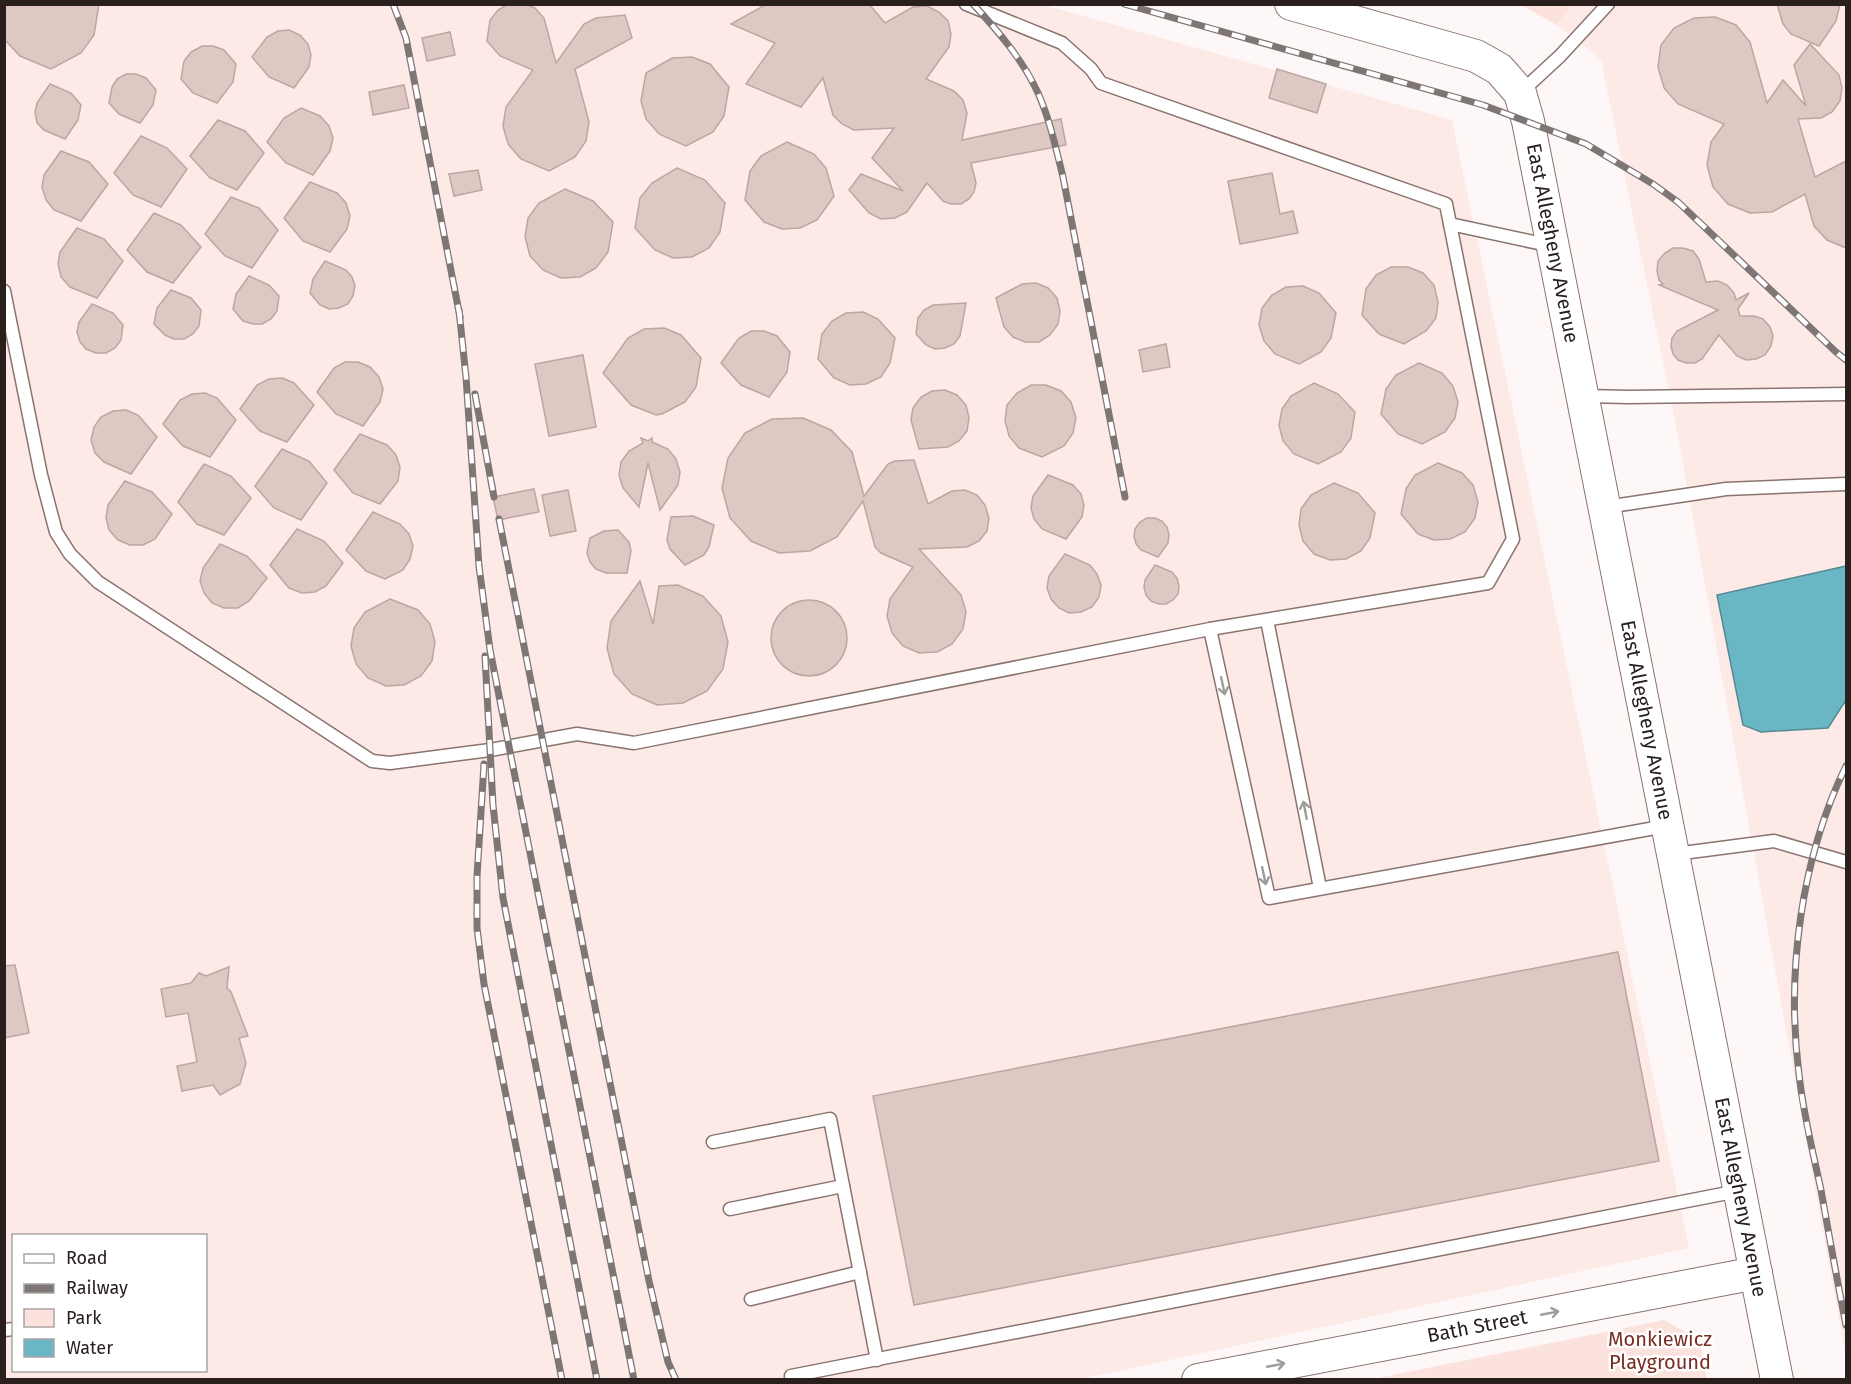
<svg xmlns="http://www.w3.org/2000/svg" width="1851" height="1384" font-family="'Fira Sans',sans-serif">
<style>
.built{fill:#fde9e5;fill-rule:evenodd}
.green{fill:#fce2dd}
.water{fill:#69b7c5;stroke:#568a93;stroke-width:1.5}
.building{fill:#dfc7c3;stroke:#bda6a1;stroke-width:1.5}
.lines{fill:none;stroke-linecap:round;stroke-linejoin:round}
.service-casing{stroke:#89736f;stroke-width:15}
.tertiary-casing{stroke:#89736f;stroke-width:34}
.service{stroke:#fff;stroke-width:12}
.tertiary{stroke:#fff;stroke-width:32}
.rail-casing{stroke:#7e7675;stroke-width:7}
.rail{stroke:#fff;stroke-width:4.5;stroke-dasharray:14;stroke-linecap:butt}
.oneway{stroke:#9f9b9a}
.labels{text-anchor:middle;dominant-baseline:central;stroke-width:5;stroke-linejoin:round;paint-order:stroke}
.street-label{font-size:20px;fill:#29201e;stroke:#fff}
.park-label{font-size:20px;fill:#782c22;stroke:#fff}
</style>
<rect width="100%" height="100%" fill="#fdf8f7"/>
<g class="built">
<path d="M5,5h1039l408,115 237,1128 -607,131 -1077,1zM14,1236h192v134h-192z"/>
<path d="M1571,5h275v1353l-169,-927 -76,-371 -44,-35z"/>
</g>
<g class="green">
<path d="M1521,5h50l-14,20z"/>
<path d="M1664,1320l35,19 8,40h-334z"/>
</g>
<path class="water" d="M1846,566v134l-18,28 -67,4 -18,-7 -26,-130z"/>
<g class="building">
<path d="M4,4h95l-5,31 -13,18 -30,16 -31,-13 -16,-17z"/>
<path d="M508,4h18l9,4 9,10 12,45 28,-39 12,-6 29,-3 7,23 -57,31 14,53 -3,19 -11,16 -26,14 -28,-12 -13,-15 -5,-18 3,-19 27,-37 -33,-14 -13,-15 3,-21 8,-10z"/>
<path d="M767,4h102l16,19 28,-16 14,-1 12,6 9,9 3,13 -2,13 -23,32 28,12 9,9 4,13 -5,27 99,-21 5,26 -95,18 5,20 -2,9 -5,7 -8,5h-10l-8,-3 -16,-18 -20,29 -12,6 -14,1 -12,-6 -20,-23 12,-16 42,17 -31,-33 22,-30 -40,2 -12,-6 -9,-9 -10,-37 -22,29 -55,-23 29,-41 -44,-19z"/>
<path d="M1777,4h63l-4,17 -17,25 -28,-12 -8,-10z"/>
<path d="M1715,17l21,8 14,17 17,61 16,-23 23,26 -12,-41 16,-21 29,31 3,13 -2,13 -8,11 -11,6 -23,1 17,58 31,-16v87l-19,-8 -13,-14 -9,-32 -33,18 -22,1 -22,-9 -15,-17 -6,-22 4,-23 13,-18 -46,-20 -14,-16 -6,-21 3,-22 13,-17 20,-10z"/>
<path d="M289,30l11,5 8,9 3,11 -2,12 -15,21 -25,-11 -17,-20 15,-20 11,-6z"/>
<path d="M450,32l5,23 -28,6 -5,-23z"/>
<path d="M202,46h11l11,4 12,14 -3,18 -16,21 -24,-10 -12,-14 3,-18 7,-9z"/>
<path d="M692,57l18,7 19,23 -5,29 -11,16 -27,14 -27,-12 -13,-15 -5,-18 5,-28 26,-15z"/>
<path d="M1277,69l49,15 -9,29 -48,-15z"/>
<path d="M126,74h10l10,4 10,12 -3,15 -13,18 -21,-9 -10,-11 3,-16 5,-8z"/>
<path d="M50,84l21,9 10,12 -3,15 -13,19 -21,-9 -7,-7 -2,-11 2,-9z"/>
<path d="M404,85l5,23 -36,7 -4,-23z"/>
<path d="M301,108l19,8 9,10 4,12 -3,13 -17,24 -27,-12 -19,-21 17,-24z"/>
<path d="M218,120l27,11 19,22 -27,37 -27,-12 -20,-22z"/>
<path d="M141,136l26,12 20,21 -26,38 -28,-12 -19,-22z"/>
<path d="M787,142l27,12 12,14 8,28 -17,24 -17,8 -18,1 -18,-7 -19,-22 5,-29 11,-15z"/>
<path d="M61,151l28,11 19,22 -27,37 -27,-11 -8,-10 -4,-13 2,-12z"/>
<path d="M677,168l28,12 20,23 -5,29 -11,16 -17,9 -19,1 -18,-8 -20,-22 5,-30 12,-15z"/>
<path d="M478,170l4,20 -28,6 -5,-22z"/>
<path d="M1272,173l8,41 13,-3 5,22 -58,11 -12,-63z"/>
<path d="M310,182l27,11 9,10 4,13 -3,13 -17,23 -27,-11 -19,-23z"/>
<path d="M565,189l28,12 20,21 -5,30 -12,16 -16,9 -19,1 -18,-8 -13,-14 -5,-19 3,-19 11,-15z"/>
<path d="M231,197l28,11 19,22 -26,38 -27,-12 -20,-22z"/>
<path d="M154,213l27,12 20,22 -28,36 -26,-11 -20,-22z"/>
<path d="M77,228l27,11 19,22 -26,37 -27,-11 -9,-10 -3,-13 2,-12z"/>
<path d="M1673,248h10l10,3 6,8 7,23 12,-1 9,4 7,8 2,7 13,-7 -11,16 2,7h14l9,3 7,8 3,9 -2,10 -6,9 -9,4 -10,1 -9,-4 -18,-21 -17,24 -7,4h-9l-8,-3 -5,-6 -2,-8 1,-8 5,-7 41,-21 -59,-25 4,-1 -4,-4 -2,-9 1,-10 7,-8z"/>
<path d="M325,261l21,9 6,7 3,9 -2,10 -5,8 -9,4 -10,1 -9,-4 -10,-12 3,-14z"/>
<path d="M1391,267h17l15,6 11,12 4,17 -2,16 -10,13 -22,13 -25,-10 -17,-19 4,-26 10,-14z"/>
<path d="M249,276l20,9 10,11 -2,15 -6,8 -9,5h-9l-10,-3 -10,-12 3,-15z"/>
<path d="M1036,283l12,5 9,10 3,13 -2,13 -8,11 -11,7h-14l-12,-5 -9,-10 -8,-29 26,-14z"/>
<path d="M1303,286l16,7 17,20 -5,25 -10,14 -22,12 -24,-10 -11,-13 -5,-16 3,-17 10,-13 14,-8z"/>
<path d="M171,290l20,8 10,12 -2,16 -6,8 -9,5h-10l-9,-4 -11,-11 3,-16z"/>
<path d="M966,303l-6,33 -6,8 -9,4 -10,1 -9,-4 -10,-11 2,-16 6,-8 9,-5z"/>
<path d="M92,304l21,9 10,12 -2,15 -6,8 -9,5h-10l-10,-4 -6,-7 -3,-10 2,-10z"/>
<path d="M863,312l15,7 17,19 -5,25 -9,14 -15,7 -16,1 -16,-7 -16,-19 4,-25 10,-13 14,-8z"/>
<path d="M664,328l17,7 20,23 -5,29 -11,15 -23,12 -6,1 -25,-10 -28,-32 25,-35 16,-9z"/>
<path d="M751,331h13l13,5 13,16 -3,20 -18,25 -28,-12 -20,-22 18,-25z"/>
<path d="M1166,344l4,23 -27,5 -4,-22z"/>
<path d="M583,355l13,72 -47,9 -14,-72z"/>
<path d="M345,362h13l12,5 9,10 4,12 -3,13 -17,24 -27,-12 -19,-22 17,-24z"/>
<path d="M1419,363l23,10 11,13 5,16 -3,16 -10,14 -23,12 -24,-10 -17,-20 5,-25 10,-14z"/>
<path d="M282,378l12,5 20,22 -27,37 -27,-11 -20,-22 17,-24 12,-6z"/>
<path d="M1314,383l24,11 17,18 -4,26 -10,14 -23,12 -24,-10 -11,-13 -4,-16 3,-16 9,-13z"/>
<path d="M1031,385h15l15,6 10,11 5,16 -3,15 -9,13 -22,11 -23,-9 -10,-12 -4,-15 2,-16 10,-12z"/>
<path d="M945,390l12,5 9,10 3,13 -2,13 -8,10 -11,6 -29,2 -8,-29 2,-12 8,-11 11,-6z"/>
<path d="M205,393l12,5 19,22 -26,37 -27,-11 -20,-22 17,-24 12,-6z"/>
<path d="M126,410l12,5 19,22 -26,37 -27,-12 -9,-9 -4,-13 3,-13 7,-10 12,-6z"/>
<path d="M803,418l28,12 21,22 12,44 24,-32 7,-3 19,-1 14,44 24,-13 13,-1 12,5 8,10 4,13 -2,13 -8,10 -12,6 -48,2 42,46 5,17 -3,17 -11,15 -15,8 -18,1 -16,-7 -11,-13 -5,-17 3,-17 23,-32 -32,-14 -6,-6 -12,-46 -26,36 -27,14 -31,2 -28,-12 -21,-23 -8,-30 6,-30 17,-25 27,-14z"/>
<path d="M360,434l27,11 9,10 4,12 -2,14 -18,23 -27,-11 -19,-23z"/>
<path d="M641,438l7,3 4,-3v4l16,7 8,10 4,13 -2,13 -18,25 -12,-47 -9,44 -16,-19 -4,-13 2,-13 8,-11 14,-8z"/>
<path d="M282,449l27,12 18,22 -26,37 -27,-12 -19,-22z"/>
<path d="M1438,463l24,10 11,12 5,17 -3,16 -10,14 -15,7 -16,1 -16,-6 -17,-20 5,-25 9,-14z"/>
<path d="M204,464l27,12 20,22 -27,37 -27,-11 -19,-22z"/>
<path d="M1048,475l25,10 8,9 3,11 -2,12 -16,22 -24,-10 -8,-10 -3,-11 2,-12z"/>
<path d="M125,481l27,11 20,22 -17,25 -12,6h-13l-12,-5 -9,-10 -3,-12 2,-13z"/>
<path d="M1334,483l24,10 17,20 -5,25 -9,13 -15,8 -16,1 -16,-6 -11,-13 -4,-16 2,-16 10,-14z"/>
<path d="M534,489l5,23 -41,8 -5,-23z"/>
<path d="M568,490l8,41 -26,5 -8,-41z"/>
<path d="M373,512l27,12 9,10 4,12 -3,13 -7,11 -18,9 -19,-8 -20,-21z"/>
<path d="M693,516l21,9 -5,22 -5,8 -19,10 -15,-16 -3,-9 4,-23z"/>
<path d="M1147,518h8l7,3 5,6 2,8 -1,8 -10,14 -17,-7 -5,-6 -2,-8 1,-7 5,-7z"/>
<path d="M297,529l27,12 19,22 -17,23 -11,6 -13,1 -13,-5 -19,-23z"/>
<path d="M618,530l11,12 2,9 -4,22h-21l-10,-4 -6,-7 -3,-9 3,-15 14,-7z"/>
<path d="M220,544l27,12 20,22 -18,23 -11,7h-14l-12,-5 -8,-10 -4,-12 3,-13z"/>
<path d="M1065,554l25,11 7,9 4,11 -2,12 -7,10 -11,5 -12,1 -10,-5 -8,-9 -4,-11 2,-12z"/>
<path d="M1155,565l17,7 5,6 2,8 -1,8 -5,6 -7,4h-7l-8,-3 -5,-6 -2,-8 1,-7z"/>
<path d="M640,581l13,43 6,-38 19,-1 25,11 18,20 7,26 -5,27 -16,22 -24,12 -26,2 -25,-11 -18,-20 -7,-26 4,-27z"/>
<path d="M390,599l28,11 12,14 5,18 -3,19 -11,15 -17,9 -18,1 -18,-8 -12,-14 -5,-18 3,-18 11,-16z"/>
<circle cx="809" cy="638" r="38"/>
<path d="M1618,952l41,209 -745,144 -41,-209z"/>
<path d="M15,965l14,68 -25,5v-72z"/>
<path d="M229,967l-2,21 4,4 17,44 -9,2 7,25 -6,21 -20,11 -7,-10 -31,6 -5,-25 20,-4 -9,-49 -22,4 -5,-28 30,-6 8,-10 7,3z"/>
</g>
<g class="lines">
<g class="service-casing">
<g id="service">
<path d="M1521,92l39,-36 48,-52"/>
<path d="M1450,224l102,22"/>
<path d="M4,291l37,184 15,57 14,22 28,28 274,179 18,2 100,-13 87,-16 57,9 576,-114 278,-46 25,-44 -67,-335 -345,-121 -10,-14 -29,-26 -96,-39"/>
<path d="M1584,396l45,1 217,-3"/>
<path d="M1606,507l120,-18 120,-5"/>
<path d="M1267,620l53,268"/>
<path d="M1210,629l59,269 397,-72"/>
<path d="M1675,854l99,-13 72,21"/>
<path d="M713,1142l117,-23 47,241"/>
<path d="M730,1209l113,-23"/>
<path d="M751,1299l109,-27"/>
<path d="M4,1330l10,-1"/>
<path d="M791,1376l947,-185"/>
</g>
</g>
<g class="tertiary-casing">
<g id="tertiary">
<path d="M1291,4l185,52 23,13 21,24 8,28 249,1259"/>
<path d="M1198,1380l558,-107"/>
</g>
</g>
<use href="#service" class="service"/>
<use href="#tertiary" class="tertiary"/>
<g class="rail-casing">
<g id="rail">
<path d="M393,4l13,34 54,279"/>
<path d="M973,4c25,27 50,56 65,89 12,27 18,56 25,84l62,320"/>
<path d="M1124,4l359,101 103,39 67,40 25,18 158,150 10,8"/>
<path d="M459,310l7,67 13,189 11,84 144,730"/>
<path d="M475,394l19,103"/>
<path d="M499,519l150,762 19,81 8,18"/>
<path d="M485,656l8,149 10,93 94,482"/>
<path d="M484,764l-7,112v52l7,56 78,396"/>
<path d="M1846,766c-45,92 -60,207 -47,308 4,39 14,78 22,116 8,45 16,90 25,135"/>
</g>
</g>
<use href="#rail" class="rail"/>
</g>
<defs><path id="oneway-shaft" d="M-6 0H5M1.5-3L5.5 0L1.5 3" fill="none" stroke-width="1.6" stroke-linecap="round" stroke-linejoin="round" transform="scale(1.5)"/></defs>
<g class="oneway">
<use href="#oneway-shaft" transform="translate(1223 686) rotate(78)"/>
<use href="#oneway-shaft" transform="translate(1305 810) rotate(-101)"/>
<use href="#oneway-shaft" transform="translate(1264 876) rotate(78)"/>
<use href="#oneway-shaft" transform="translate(1550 1313) rotate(-11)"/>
<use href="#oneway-shaft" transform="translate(1276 1365) rotate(-11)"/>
</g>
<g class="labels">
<g class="street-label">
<text transform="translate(1553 243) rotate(79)">East Allegheny Avenue</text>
<text transform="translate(1647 720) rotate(79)">East Allegheny Avenue</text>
<text transform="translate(1741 1197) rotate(79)">East Allegheny Avenue</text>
<text transform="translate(1477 1326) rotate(-11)">Bath Street</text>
</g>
<g class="park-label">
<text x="1660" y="1339">Monkiewicz<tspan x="1660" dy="23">Playground</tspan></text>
</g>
</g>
<rect width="1851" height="1384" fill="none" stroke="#29201e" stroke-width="12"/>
<rect x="12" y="1234" width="195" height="138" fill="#ffffff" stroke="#a9a6a5" stroke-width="1.5"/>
<rect x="24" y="1254" width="30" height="9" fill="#ffffff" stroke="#a9a6a5" stroke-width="1.5"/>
<text x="66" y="1264" font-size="18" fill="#29201e">Road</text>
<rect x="24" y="1284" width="30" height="9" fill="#7e7675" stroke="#a9a6a5" stroke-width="1.5"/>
<text x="66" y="1294" font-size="18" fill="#29201e">Railway</text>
<rect x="24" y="1309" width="30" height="18" fill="#fce2dd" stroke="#a9a6a5" stroke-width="1.5"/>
<text x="66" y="1324" font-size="18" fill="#29201e">Park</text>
<rect x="24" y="1339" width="30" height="18" fill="#69b7c5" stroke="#a9a6a5" stroke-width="1.5"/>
<text x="66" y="1354" font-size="18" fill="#29201e">Water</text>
</svg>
